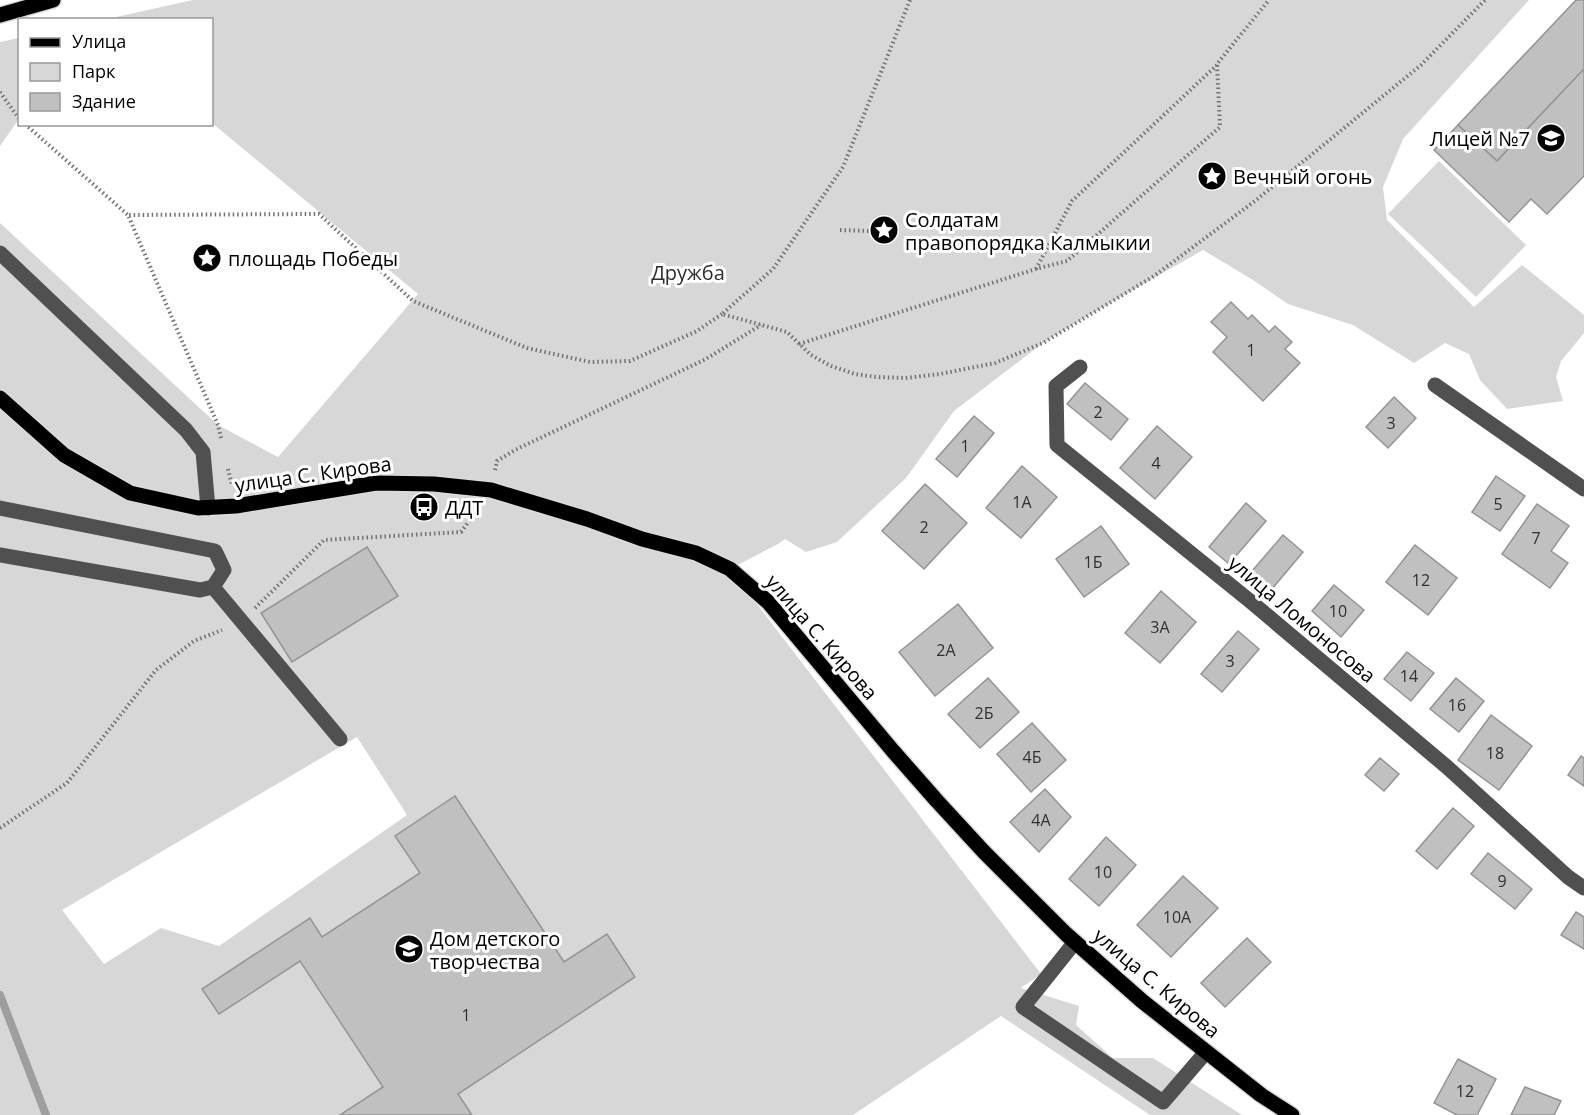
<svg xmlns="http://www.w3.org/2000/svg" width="1584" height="1115" font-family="'Open Sans',sans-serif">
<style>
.green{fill:#d7d7d7;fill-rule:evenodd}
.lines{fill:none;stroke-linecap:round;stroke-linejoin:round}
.stream{stroke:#9e9e9e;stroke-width:8}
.building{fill:#c0c0c0;stroke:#949494;stroke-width:1.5}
.major-casing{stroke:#dbdbdb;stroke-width:18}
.path{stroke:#727272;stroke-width:4;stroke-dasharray:1.5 3;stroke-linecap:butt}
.minor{stroke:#505050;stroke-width:15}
.major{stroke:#000;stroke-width:15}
.labels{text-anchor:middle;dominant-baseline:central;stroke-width:6;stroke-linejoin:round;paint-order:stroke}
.number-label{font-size:16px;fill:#303030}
.poi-label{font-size:20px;fill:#000;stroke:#fff;text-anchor:start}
.park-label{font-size:20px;fill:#2e2e2e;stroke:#fff}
.street-label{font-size:20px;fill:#000;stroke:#fff}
</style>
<rect width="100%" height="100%" fill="#fff"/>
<g class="green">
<path d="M193,0h1336l-126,139 -20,48 4,33 87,87 48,-42 62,50v18l-23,28 -5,16 7,24 -56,8 -27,-29 -11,-26 -24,-11 -31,20 -61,-38 -65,-21 -35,-24 -50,-30 -117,67 -43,26 -89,68 -48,67 -69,64 -31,10 -21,-13 -7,5 -48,25 311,405 -20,14 58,18 -3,19 37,33h40l89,57h-92l-149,-99 -148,99h-381l-14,-21 177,-117 -28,-43 -43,28 -169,-126 25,37 -98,64 -13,-19 -107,71 17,25 81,-53 83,126 -43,28h-340v-892l218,202 60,32 140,-163 -206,-171v-103l-105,-1zM357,737l50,78 -188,131 -58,-18 -57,36 -42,-54z"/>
<path d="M19,38v81l-19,27v-104z"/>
<path d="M1439,161l87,84 -50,52 -88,-83z"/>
</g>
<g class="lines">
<path class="stream" d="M0,995l46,120"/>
</g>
<g class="building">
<path d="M1576,0h8v69l-87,92 -39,-36z"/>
<path d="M1584,69v107l-37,38 -16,-15 -22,23 -75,-72 24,-25 39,36z"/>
<path d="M1231,302l17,17 4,-4 17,17 6,-6 17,16 -7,7 15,14 -37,38 -50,-49 14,-15 -16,-15z"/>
<path d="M1085,383l43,36 -17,21 -44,-36z"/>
<path d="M1394,397l22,21 -28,30 -22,-21z"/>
<path d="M974,416l20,17 -37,44 -21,-18z"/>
<path d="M1157,426l35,31 -37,42 -35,-31z"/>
<path d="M1022,466l35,31 -36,41 -35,-30z"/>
<path d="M1496,476l29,20 -25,35 -28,-19z"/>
<path d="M925,484l42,39 -43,46 -42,-38z"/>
<path d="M1246,503l20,18 -37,43 -20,-17z"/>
<path d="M1537,504l32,22 -18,25 17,12 -18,25 -48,-34z"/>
<path d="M1101,526l28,38 -45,33 -28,-38z"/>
<path d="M1283,535l20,17 -37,44 -20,-18z"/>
<path d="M1415,545l42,33 -29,37 -42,-33z"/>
<path d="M367,547l31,49 -106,66 -31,-49z"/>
<path d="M1334,585l30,25 -23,27 -29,-26z"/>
<path d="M1161,591l35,31 -36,41 -35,-30z"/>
<path d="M958,604l35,44 -58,48 -36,-44z"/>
<path d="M1238,631l21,18 -37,43 -21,-18z"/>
<path d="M1407,652l27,21 -23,28 -27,-22z"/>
<path d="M988,678l31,34 -39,36 -32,-34z"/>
<path d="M1456,678l28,23 -25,31 -29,-23z"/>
<path d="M1491,715l41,31 -33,44 -41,-30z"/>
<path d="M1032,723l34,37 -35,32 -34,-38z"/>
<path d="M1581,756l3,2v28l-16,-11z"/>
<path d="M1380,758l19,16 -15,17 -19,-16z"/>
<path d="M1045,789l26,28 -32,35 -29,-30z"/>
<path d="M455,796l109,166 43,-28 28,43 -177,117 14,21h-132l43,-28 -83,-126 -81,53 -17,-25 108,-71 12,19 98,-64 -25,-37z"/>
<path d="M1453,808l21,18 -37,43 -21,-18z"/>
<path d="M1106,837l30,28 -37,41 -30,-27z"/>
<path d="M1488,853l44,36 -17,20 -44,-35z"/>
<path d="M1183,876l35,32 -47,49 -34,-32z"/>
<path d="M1576,912l8,5v32l-23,-14z"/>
<path d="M1247,938l24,24 -46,45 -24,-24z"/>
<path d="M1458,1059l38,20 -19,36h-20l-23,-12z"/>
<path d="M1525,1087l36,14 -7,14h-43z"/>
</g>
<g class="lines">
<g class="major-casing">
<g id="major">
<path d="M0,15l53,-15"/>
<path d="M0,398l64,57 66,38 68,15 38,-2 140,-23 58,1 57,6 96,29 55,20 54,14 34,16 38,33 125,149 44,50 47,51 82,82 76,67 119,94 31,20"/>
</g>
</g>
<g class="path">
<path d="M910,0l-67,167 -70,102 -51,45 65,18 24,23 20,11 24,8 21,3 29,1 35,-4 55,-11 48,-20 111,-67 101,-75 166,-136 64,-65"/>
<path d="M0,92l20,28"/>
<path d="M25,124l103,91"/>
<path d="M840,230l29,1"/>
<path d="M1036,269l36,-68 145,-136"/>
<path d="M799,344l237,-75 31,-8 153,-134 -3,-63 52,-64"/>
<path d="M221,438l-3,-13 -90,-210 191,-1 94,87 114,47 63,14 40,-1 67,-30 25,-17"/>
<path d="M228,469l4,16"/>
<path d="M495,470l2,-9 18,-11 191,-91 55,-34"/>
<path d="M255,608l69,-68 137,-8 17,-23"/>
<path d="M0,828l67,-45 89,-113 38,-29 28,-11"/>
</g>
<g class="minor">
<path d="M0,253l186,177 17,22 5,56"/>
<path d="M1080,367l-24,19 1,59 193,156 197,166 121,110 16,11"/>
<path d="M1435,385l149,104"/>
<path d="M0,508l215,43 9,19 -11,17 -13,3 -200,-35"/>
<path d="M213,587l127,152"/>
<path d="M1075,942l-52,65 140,95 43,-50"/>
</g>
<use href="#major" class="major"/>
</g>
<defs>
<g id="university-disc" transform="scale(1.5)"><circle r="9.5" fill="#000" stroke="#fff"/><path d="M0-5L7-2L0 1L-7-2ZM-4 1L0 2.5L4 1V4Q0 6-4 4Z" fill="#fff"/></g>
<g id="sight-disc" transform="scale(1.5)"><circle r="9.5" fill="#000" stroke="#fff"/><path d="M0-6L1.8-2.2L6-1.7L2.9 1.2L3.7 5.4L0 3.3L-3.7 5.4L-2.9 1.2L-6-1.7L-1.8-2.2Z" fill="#fff"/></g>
<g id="bus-disc" transform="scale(1.5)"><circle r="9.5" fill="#000" stroke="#fff"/><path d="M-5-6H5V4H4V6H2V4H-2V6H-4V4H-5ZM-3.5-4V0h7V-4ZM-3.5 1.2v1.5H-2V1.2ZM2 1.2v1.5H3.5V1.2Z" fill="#fff"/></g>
<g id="school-disc" transform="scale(1.5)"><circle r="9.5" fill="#000" stroke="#fff"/><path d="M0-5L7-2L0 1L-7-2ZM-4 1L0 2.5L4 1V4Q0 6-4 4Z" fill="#fff"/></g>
</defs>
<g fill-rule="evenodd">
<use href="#university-disc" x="1551" y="138"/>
<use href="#sight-disc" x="1212" y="176"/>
<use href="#sight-disc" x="884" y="230"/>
<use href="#sight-disc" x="207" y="258"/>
<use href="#bus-disc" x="424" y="507"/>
<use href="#school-disc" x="409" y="949"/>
</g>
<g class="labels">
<g class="number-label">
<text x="1251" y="350">1</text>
<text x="1098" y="412">2</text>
<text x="1391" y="423">3</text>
<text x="965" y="446">1</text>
<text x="1156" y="463">4</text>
<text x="1022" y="502">1А</text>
<text x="1498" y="504">5</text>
<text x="924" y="527">2</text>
<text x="1536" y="538">7</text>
<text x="1093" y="562">1Б</text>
<text x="1421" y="580">12</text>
<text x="1338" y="611">10</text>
<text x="1160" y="627">3А</text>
<text x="946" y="650">2А</text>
<text x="1230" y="661">3</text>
<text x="1409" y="676">14</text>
<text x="1457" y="705">16</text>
<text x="984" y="713">2Б</text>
<text x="1495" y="753">18</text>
<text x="1032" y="757">4Б</text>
<text x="1041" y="820">4А</text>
<text x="1103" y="872">10</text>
<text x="1502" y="881">9</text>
<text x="1177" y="917">10А</text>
<text x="466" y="1015">1</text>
<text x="1465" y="1091">12</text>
</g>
<g class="poi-label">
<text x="1530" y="138" text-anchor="end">Лицей №7</text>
<text x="1233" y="176">Вечный огонь</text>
<text x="905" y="219">Солдатам<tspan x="905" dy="23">правопорядка Калмыкии</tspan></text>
<text x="228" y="258">площадь Победы</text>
<text x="445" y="507">ДДТ</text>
<text x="430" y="938">Дом детского<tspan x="430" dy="23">творчества</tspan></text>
</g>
<g class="park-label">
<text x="688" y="272">Дружба</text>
</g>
<g class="street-label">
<text transform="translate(313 474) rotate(-8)">улица С. Кирова</text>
<text transform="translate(1302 619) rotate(40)">улица Ломоносова</text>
<text transform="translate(822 637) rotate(49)">улица С. Кирова</text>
<text transform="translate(1157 983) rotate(40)">улица С. Кирова</text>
</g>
</g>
<rect x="18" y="18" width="195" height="108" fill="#ffffff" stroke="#999999" stroke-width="1.5"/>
<rect x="30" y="38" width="30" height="9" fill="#000000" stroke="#999999" stroke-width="1.5"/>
<text x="72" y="48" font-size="18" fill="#000000">Улица</text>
<rect x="30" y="63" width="30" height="18" fill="#d7d7d7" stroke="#999999" stroke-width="1.5"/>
<text x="72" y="78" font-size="18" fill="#000000">Парк</text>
<rect x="30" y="93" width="30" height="18" fill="#c0c0c0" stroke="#999999" stroke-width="1.5"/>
<text x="72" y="108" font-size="18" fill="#000000">Здание</text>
</svg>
